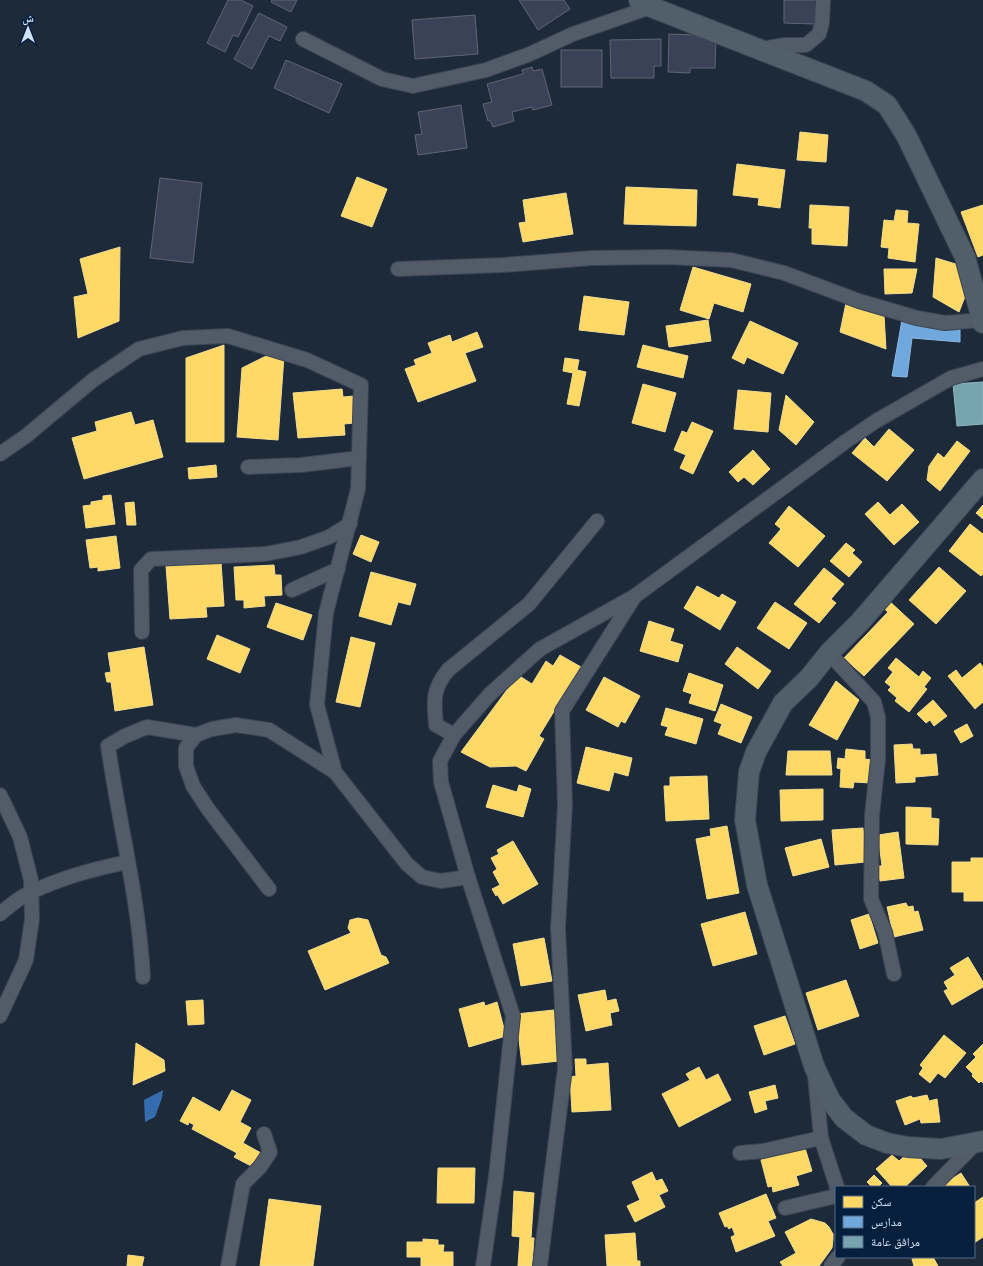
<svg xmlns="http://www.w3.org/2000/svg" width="983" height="1266" font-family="'Open Sans','Noto Naskh Arabic',sans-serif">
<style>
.water{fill:#346cad}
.homes{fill:#ffd966;stroke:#f1db91}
.schools{fill:#6fa8dc;stroke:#8cb9e3}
.public{fill:#76a5af;stroke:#91b7c4}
.building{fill:#3a4258;stroke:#5f6675}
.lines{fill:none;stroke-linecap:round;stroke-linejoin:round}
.street-casing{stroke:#3b4553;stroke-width:16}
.secondary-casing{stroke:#3b4553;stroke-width:22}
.street{stroke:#525b68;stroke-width:14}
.secondary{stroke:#515f6b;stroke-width:20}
</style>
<rect width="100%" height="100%" fill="#1d2a3a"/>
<path class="water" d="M163,1090l-1,8 -7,19 -10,5 -1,-22z"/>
<g class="homes">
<path d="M800,132l28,3 -2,27 -29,-2z"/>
<path d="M737,164l48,6 -5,38 -22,-3 1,-7 -26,-3z"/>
<path d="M357,177l30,12 -15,38 -31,-11z"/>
<path d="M626,187l71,3 -1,36 -72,-2z"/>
<path d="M566,193l7,41 -50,8 -4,-19 7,-1 -3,-22z"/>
<path d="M810,205l39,2 -2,39 -35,-2v-16h-3z"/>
<path d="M983,205v50l-5,2 -17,-45z"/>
<path d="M896,210l12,1 -1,12 12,1 -4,38 -27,-4 1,-10 -8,-1 3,-27 10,1z"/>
<path d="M120,247l-1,74 -41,17 -4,-41 14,-3 -8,-35z"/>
<path d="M936,258l23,7 9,24 -9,23 -26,-15z"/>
<path d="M693,267l58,17 -8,28 -29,-9 -5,16 -29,-9z"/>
<path d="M884,269h33l-5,24 -27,1z"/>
<path d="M584,296l45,6 -5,33 -45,-5z"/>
<path d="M846,303l38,12 2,34 -46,-17z"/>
<path d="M708,320l3,21 -42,6 -3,-21z"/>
<path d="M750,321l48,22 -15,31 -36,-17 -3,7 -12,-6z"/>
<path d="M477,332l6,15 -18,6 11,28 -58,21 -13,-33 11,-4 -2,-5 18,-7 -4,-10 22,-8 2,7z"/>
<path d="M224,345v97h-38v-84z"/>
<path d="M643,345l45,11 -5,22 -46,-11z"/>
<path d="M276,354l8,2 -6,84 -41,-3 5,-69 22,-11z"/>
<path d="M565,358l14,2 -2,10 9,2 -7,34 -12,-2 6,-31 -10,-2z"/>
<path d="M643,384l33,9 -11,39 -33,-9z"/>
<path d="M342,389l1,8 11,-1 1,27 -11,1 1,11 -47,3 -5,-45z"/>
<path d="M738,390l33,3 -3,39 -34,-3z"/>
<path d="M786,395l28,27 -18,23 -17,-15z"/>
<path d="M131,412l4,13 18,-5 10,37 -79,22 -12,-41 25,-7 -2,-9z"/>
<path d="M692,422l21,9 -20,43 -13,-6 6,-13 -12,-5 8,-19 5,2z"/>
<path d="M889,429l25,21 -27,31 -35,-28 13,-15 9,9z"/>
<path d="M957,441l13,10 -30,40 -13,-11 2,-14 9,-13 6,5z"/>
<path d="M753,450l17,19 -17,16 -9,-8 -6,5 -9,-10z"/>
<path d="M216,465l1,12 -28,2 -1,-11z"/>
<path d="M111,495l4,29 -29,4 -3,-22 8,-1v-3l12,-2v-4z"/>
<path d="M134,502l2,23h-9l-2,-22z"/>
<path d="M878,502l12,13 12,-11 17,18 -25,23 -29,-31z"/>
<path d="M983,505v14l-7,-6z"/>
<path d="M789,506l36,30 -27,31 -29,-24 12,-14 -6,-5z"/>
<path d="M970,524l13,10v40l-2,2 -32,-25z"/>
<path d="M361,535l18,7 -8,20 -18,-8z"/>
<path d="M116,536l4,32 -22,3v-4l-8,1 -4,-28z"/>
<path d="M846,543l9,7 -3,3 10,9 -13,15 -19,-16z"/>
<path d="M221,562l3,44 -18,1 1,10 -37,2 -4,-53z"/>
<path d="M274,565l1,10h6l1,20 -18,1 1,10 -21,2v-8h-8l-2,-33z"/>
<path d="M939,567l27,24 -30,33 -27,-24z"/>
<path d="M824,568l20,16 -13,15 5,4 -17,20 -25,-19z"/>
<path d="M371,572l45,12 -6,21 -12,-3 -7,23 -32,-9z"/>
<path d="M697,586l22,12 3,-4 14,8 -16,28 -36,-22z"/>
<path d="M887,599l27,25 -50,52 -20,-18 44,-46 -7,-6z"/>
<path d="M775,602l32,21 -18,26 -32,-21z"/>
<path d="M276,603l36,12 -9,25 -36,-13z"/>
<path d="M649,621l25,8 -4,12 13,4 -5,17 -38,-11z"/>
<path d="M217,635l33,14 -10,24 -33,-14z"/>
<path d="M351,637l24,6 -15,64 -24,-5z"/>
<path d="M144,647l9,58 -38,6 -4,-29h-4l-2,-9 6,-1 -3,-19z"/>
<path d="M737,647l34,24 -13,18 -33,-25z"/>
<path d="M560,655l21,12 -42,69 5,3 -18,32 -10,-5 -26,1 -29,-15 57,-77 14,9 14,-23 7,5z"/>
<path d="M896,658l23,19 4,-6 8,7 -7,9 3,2 -18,23 -14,-11 2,-3 -9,-8 3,-3 -6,-5 8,-10 -5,-4z"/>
<path d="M980,663l3,4v35l-8,7 -27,-33 8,-6 6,8z"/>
<path d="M689,673l34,12 -8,26 -26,-8 3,-9 -9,-3z"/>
<path d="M604,677l36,19 -15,27 -4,-2 -3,6 -32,-17z"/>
<path d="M836,681l23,19 -22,40 -28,-15z"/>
<path d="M933,700l14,16 -13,10 -4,-6 -4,3 -9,-9z"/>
<path d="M721,704l31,13 -11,26 -23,-9 4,-10 -8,-3z"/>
<path d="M666,708l37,11 -7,25 -31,-9 3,-8 -7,-2z"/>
<path d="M967,724l6,12 -12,7 -7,-12z"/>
<path d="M912,744l1,5h7v6l16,-1 2,21 -23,2v5l-19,1 -2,-38z"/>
<path d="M586,747l46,11 -4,18 -14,-4 -5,19 -32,-8z"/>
<path d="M846,749l19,2v8l7,1 -2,23 -16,-1 -1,6 -13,-1 1,-18 -4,-1 1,-10 7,1z"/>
<path d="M788,751h42l2,24h-46z"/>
<path d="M707,776l2,43 -43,2 -2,-35h6v-9z"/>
<path d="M493,785l24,7 2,-7 12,4 -8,28 -37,-10z"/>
<path d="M823,789v31l-42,1 -1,-31z"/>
<path d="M906,807l25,1v10l8,1 -1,26 -32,-1z"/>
<path d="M727,826l12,67 -32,6 -11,-60 15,-3 -1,-7z"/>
<path d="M863,828l3,34 -31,3 -3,-35z"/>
<path d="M898,832l6,46 -24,3 -2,-15h4l-4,-31z"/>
<path d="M821,839l8,28 -36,9 -8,-28z"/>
<path d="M513,841l25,43 -35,20 -6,-10 -1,2 -4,-7 8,-4 -7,-13 4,-3 -6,-11 8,-4 -2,-4z"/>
<path d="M971,858h12v43h-19v-9h-12v-30h19z"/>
<path d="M906,903l2,4 5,-1 1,6 4,-1 5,19 -29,7 -7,-30z"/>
<path d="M745,912l12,42 -44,12 -12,-42z"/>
<path d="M869,914l9,29 -18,6 -9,-29z"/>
<path d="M358,918l10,2 13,35 5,2 3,6 -64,27 -17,-39 43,-18 -3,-5 2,-8z"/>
<path d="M544,938l8,43 -31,5 -8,-42z"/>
<path d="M968,957l15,25v5l-31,18 -8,-14 4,-2 -4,-7 11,-7 -5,-7z"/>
<path d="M846,980l13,36 -41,14 -12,-37z"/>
<path d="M605,990l2,11 9,-2 3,12 -9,2 2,12 -26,6 -8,-36z"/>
<path d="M203,1000l1,24 -16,1 -2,-24z"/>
<path d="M484,1002l1,4 12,-4 9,34 -37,11 -10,-38z"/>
<path d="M554,1010l5,51 -37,4 -6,-51z"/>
<path d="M785,1016l10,28 -31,11 -10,-29z"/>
<path d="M944,1035l22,18 -21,25 -7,-5 -8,10 -11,-9 4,-6 -3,-3z"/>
<path d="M136,1043l28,17 1,11 -32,14z"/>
<path d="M983,1044v39l-2,-2 -2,2 -7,-7 1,-2 -7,-7 10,-10 -3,-3z"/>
<path d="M575,1059h11v6l22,-2 3,47 -39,2 -2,-35 6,-1z"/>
<path d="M699,1067l7,13 12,-6 13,26 -52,27 -17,-33 28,-14 -4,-6z"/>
<path d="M775,1085l3,13 -13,3 2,8 -12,4 -6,-21z"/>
<path d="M232,1090l19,10 -11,22 11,6 -8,15 18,10 -8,14 -19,-10 3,-4 -45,-24 2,-4 -5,-3 -1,3 -8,-4 13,-24 27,15z"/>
<path d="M927,1095l2,6 8,-2 3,23 -19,1 -1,-4 -15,6 -9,-24 15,-5 2,2z"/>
<path d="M805,1148l7,23 -16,5 3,9 -26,7 -1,-6 -4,1 -7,-27z"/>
<path d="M915,1152l12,14 -22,21h-13l-16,-18 16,-14 7,6 8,-7z"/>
<path d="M438,1168h37l-1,35h-37z"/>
<path d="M652,1172l4,9 6,-2 6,12 -9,4 6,12 -30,15 -8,-16 13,-6 -8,-18z"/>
<path d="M961,1173l9,14h-31z"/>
<path d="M874,1175l8,8 -4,4h-6l-5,-5z"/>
<path d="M514,1191l20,2 -3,45h3l-2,28h-14l2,-29 -8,-1z"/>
<path d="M766,1194l10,24 -8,3 7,15 -39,16 -5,-15 4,-2 -3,-8 -3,2 -2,-3 -2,1 -6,-14z"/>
<path d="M983,1197v40l-9,6v-40z"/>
<path d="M269,1199l52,7 -8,60h-53z"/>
<path d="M811,1219l14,4 4,4 4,7v5l-1,9 -13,18h-36l-3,-4 16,-9 -11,-21z"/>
<path d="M635,1233l2,28h3v5h-33l-2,-31z"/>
<path d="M423,1239l15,1v5h6l-1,7h10v14h-32v-9h-14v-15h16z"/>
<path d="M128,1255l16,2 -2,9h-15z"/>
<path d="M916,1257h17l5,9h-24l-2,-7z"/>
</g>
<path class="schools" d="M902,320l58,8v14l-48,-4 -5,39 -15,-1z"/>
<path class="public" d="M983,382v42l-26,2 -4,-42z"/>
<g class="building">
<path d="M228,0h13l12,6 -15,31 -5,-2 -8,17 -18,-9z"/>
<path d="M272,0h25l-6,12 -20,-10z"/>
<path d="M519,0h45l6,9 -32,21z"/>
<path d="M784,0h32l-1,24 -31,-1z"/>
<path d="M259,13l28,14 -7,14 -11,-5 -17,33 -18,-10z"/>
<path d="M475,15l3,39 -63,5 -3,-39z"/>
<path d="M669,34l28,1v2l19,1 -1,30h-25v5l-22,-1z"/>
<path d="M661,39v27h-7v12h-43l-1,-38z"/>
<rect x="561" y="50" width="41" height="37"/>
<path d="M286,60l56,24 -13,29 -55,-25z"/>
<path d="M532,67l1,4 9,-2 10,36 -19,5 -1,-3 -20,5 2,9 -21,6 -3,-7 -2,1 -5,-17 9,-2 -5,-18 36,-10 -1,-4z"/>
<path d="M461,105l6,43 -49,7 -3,-20 7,-1 -4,-22z"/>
<path d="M160,178l42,5 -9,80 -43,-5z"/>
</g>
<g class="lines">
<g class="street-casing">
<g id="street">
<path d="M303,39l79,40 31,7 73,-16 44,-16 43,-20 78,-27"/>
<path d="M761,49l24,-4h21l13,-11 3,-11 1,-23"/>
<path d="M398,269l105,-4 89,-7 74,-1 65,3 53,13 75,28 58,17 28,5 37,-3 1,-1"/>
<path d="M0,454l26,-18 67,-56 46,-31 44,-11 45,-2 79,24 54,25 -3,104 -32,124 -9,92 18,67 72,92 15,13 19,4 27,-4"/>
<path d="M248,467l53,-2 58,-7"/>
<path d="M292,590l46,-21"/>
<path d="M142,632l-1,-62 10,-11 114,-5 36,-7 28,-10 21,-13"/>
<path d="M829,653l45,49 4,15v43l-6,55 -1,84 14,33 9,42"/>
<path d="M454,735l-18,-10c-2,-25 -4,-35 12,-55l81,-66 68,-83"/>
<path d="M0,795l20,42 11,43 1,39 -6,41 -26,56"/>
<path d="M269,889l-61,-80 -15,-23 -7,-20v-18l10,-13 16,-6 24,-4 33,5 66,42"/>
<path d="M0,914c7,-6 14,-12 22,-17 31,-17 71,-28 106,-35"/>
<path d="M143,977c-4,-78 -24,-154 -35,-231l17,-10 22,-9 49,8"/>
<path d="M815,1076l6,62 16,49"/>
<path d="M740,1153l23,-2 58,-13"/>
<path d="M933,1187l43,-44"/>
<path d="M785,1208l51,-12"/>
<path d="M228,1266l15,-82 17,-17 10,-15 -6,-18"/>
<path d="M483,1266l13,-90 17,-160 -45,-139 -27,-95 -1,-21 14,-26 36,-41 50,-45 95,-53 210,-154 31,-21 75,-43 32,-9"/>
<path d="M540,1266l25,-198 -7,-140 7,-123 -3,-94 71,-112"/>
<path d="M831,1266l7,-9"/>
</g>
</g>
<g class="secondary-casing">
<g id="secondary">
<path d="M639,0l12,7 215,84 21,14 19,30 59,122 18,66"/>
<path d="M983,479l-123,143 -31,31 -20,25 -26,25 -27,49 -7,20 -4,48 12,65 57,181 16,34 14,18 22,17 21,8 21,4 33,2 42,-8"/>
</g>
</g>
<use href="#street" class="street"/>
<use href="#secondary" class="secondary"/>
</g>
<rect x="835" y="1186" width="140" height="72" fill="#061f3c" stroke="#576d86"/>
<rect x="843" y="1196" width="20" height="12" fill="#ffd966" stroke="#576d86"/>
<text x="871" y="1206" font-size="12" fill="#d1e1f4">سكن</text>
<rect x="843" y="1216" width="20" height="12" fill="#6fa8dc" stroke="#576d86"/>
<text x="871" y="1226" font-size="12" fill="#d1e1f4">مدارس</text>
<rect x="843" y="1236" width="20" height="12" fill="#76a5af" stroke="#576d86"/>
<text x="871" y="1246" font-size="12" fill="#d1e1f4">مرافق عامة</text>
<g transform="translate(28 28)" stroke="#061f3c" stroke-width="3" paint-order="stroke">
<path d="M0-3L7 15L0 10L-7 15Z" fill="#d1e1f4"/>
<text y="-6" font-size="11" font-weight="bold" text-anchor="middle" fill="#d1e1f4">ش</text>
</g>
</svg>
